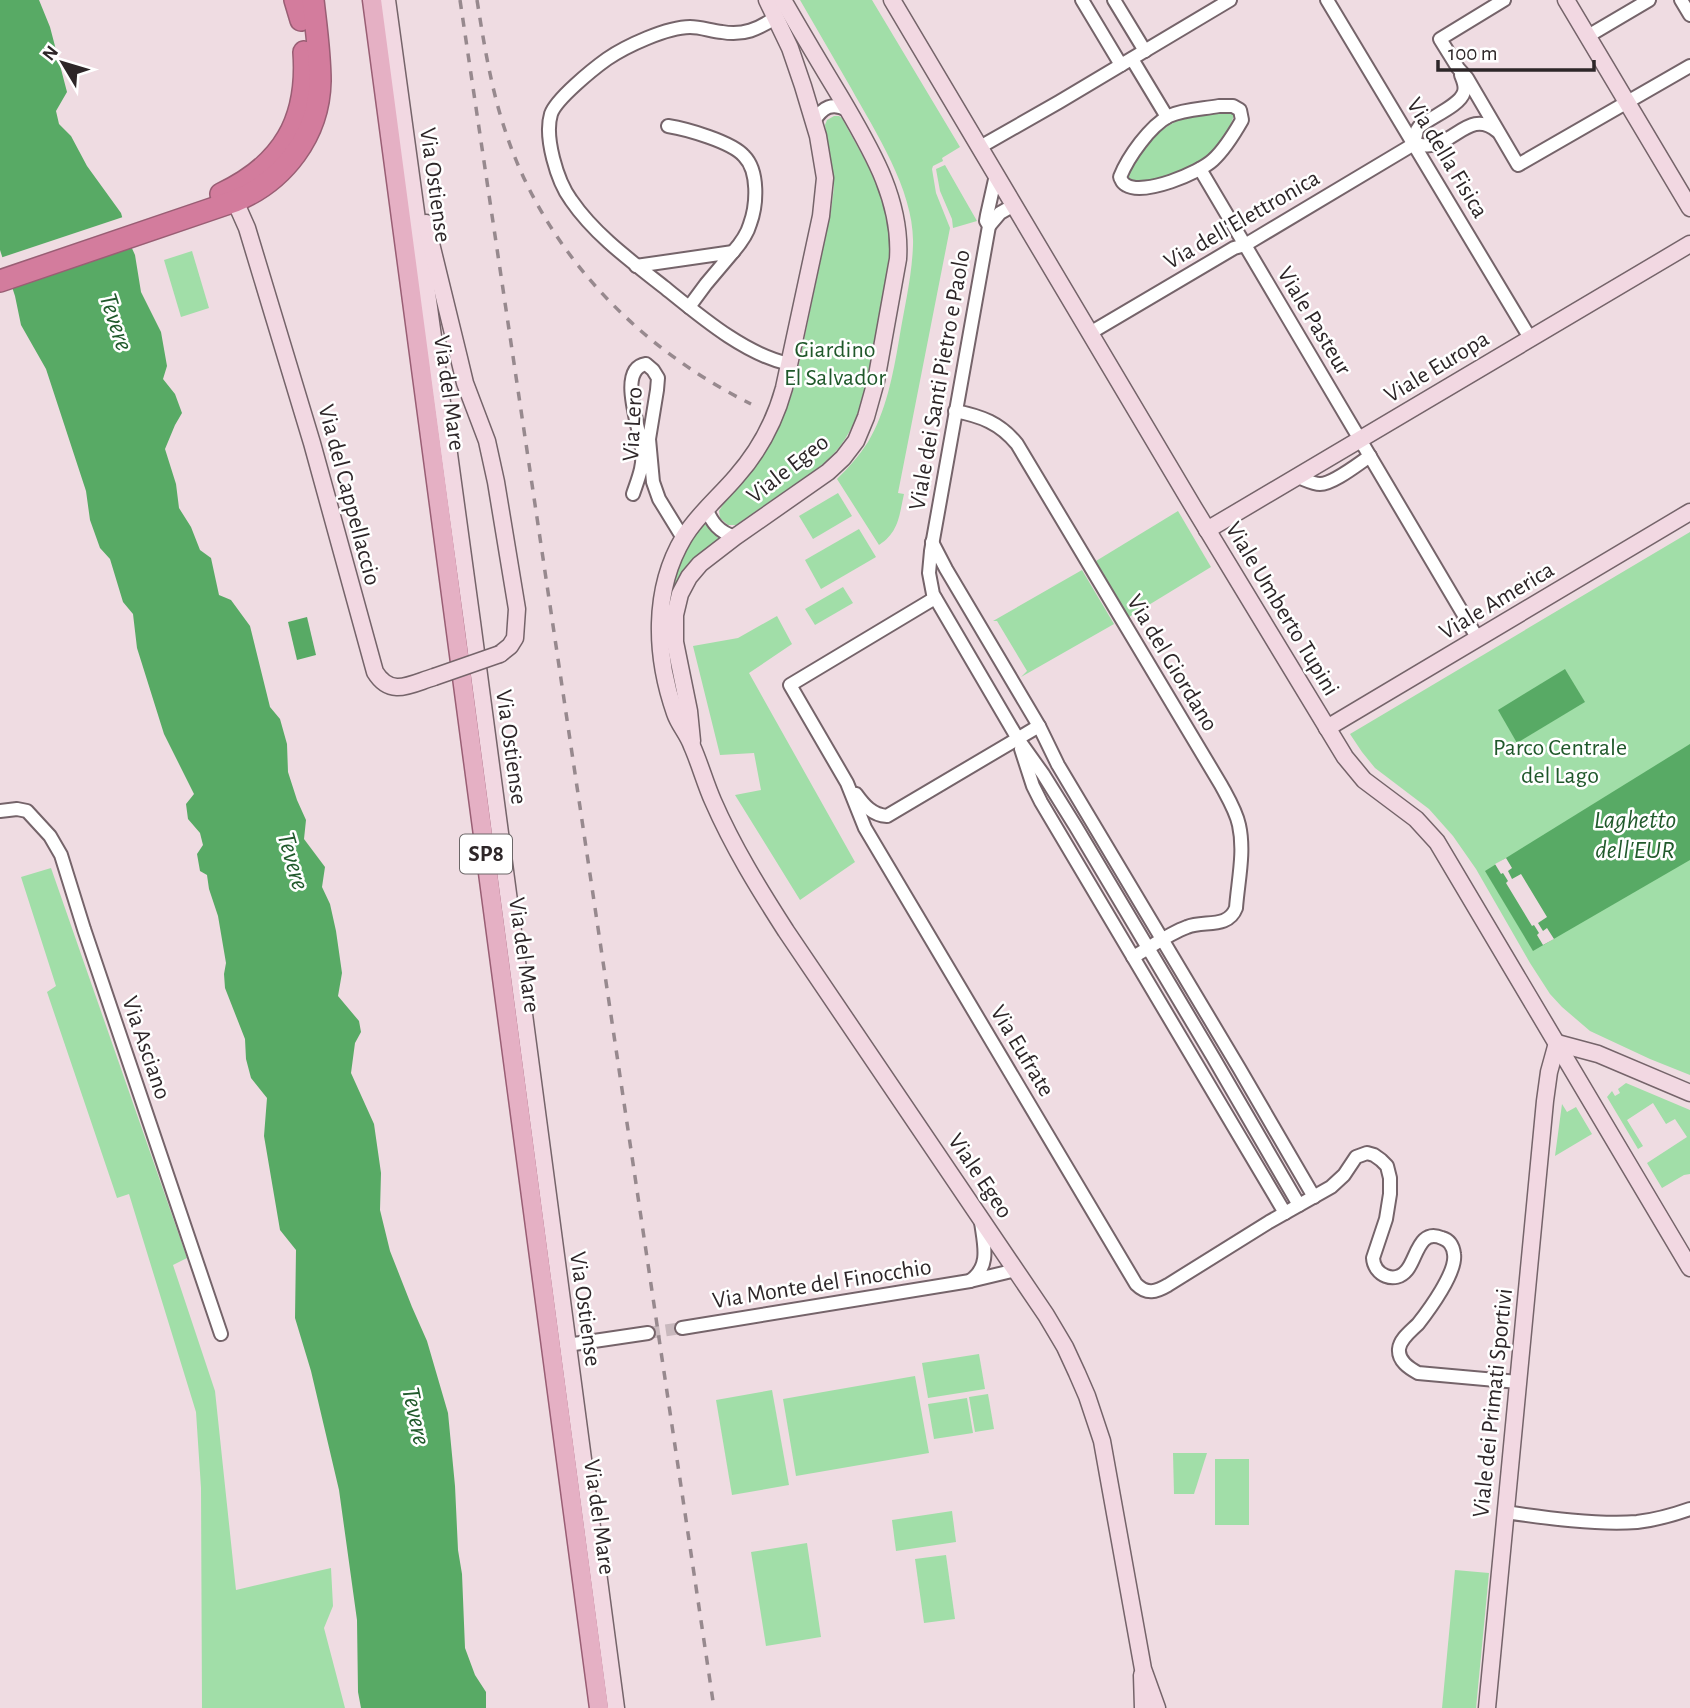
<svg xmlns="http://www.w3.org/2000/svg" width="1690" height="1708" font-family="'Alegreya Sans',sans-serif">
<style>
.green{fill:#a1dea8}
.water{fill:#58aa65}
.pier{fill:#efdce2}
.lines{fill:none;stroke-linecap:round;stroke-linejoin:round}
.street-tunnel{stroke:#c8b8bd;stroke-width:12;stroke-dasharray:12 6;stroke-linecap:butt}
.street-casing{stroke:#75646a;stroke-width:16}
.secondary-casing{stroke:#75646a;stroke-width:19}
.primary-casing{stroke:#995e74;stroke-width:21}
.highway-casing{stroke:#995e74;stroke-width:24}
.street{stroke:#fff;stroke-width:12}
.secondary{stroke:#f2d8e2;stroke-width:16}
.primary{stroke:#e5b0c4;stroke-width:18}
.highway{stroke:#d37c9d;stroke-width:21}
.rail{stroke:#97898e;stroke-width:3.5;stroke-dasharray:9 9;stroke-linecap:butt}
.secondary-bridge-casing{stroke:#75646a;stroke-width:19;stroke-linecap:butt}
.secondary-bridge{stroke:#f2d8e2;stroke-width:16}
.labels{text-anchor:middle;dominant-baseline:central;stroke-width:5;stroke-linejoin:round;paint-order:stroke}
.shield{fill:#fff;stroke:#6c6768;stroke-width:2}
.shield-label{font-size:23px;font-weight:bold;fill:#2d2628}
.street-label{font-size:24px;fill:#2d2628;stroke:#fff}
.park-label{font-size:24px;fill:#1f582a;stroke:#fff}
.water-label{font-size:26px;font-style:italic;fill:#215a2c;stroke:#fff}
</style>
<rect width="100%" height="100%" fill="#efdce2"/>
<g class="green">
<path d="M800,0h72l88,147 -18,11 1,3 -10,5 -1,3 4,24 14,35 -52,265 6,1c-5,22 -5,38 -25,51l-42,-66c12,-12 22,-23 31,-37 18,-30 25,-67 31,-102 5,-31 13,-63 14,-95 2,-53 -37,-112 -62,-157 -17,-29 -34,-59 -51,-88z"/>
<path d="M1230,111l4,3c-2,14 -23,41 -35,50 -11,8 -41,17 -54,17 -6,1 -11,-1 -16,-3 -2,-23 37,-55 57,-61 14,-4 29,-5 44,-6z"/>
<path d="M834,116h5l3,2c17,32 38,64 45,101 7,35 -3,71 -9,105 -8,40 -12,87 -37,121 -14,19 -34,31 -53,44 -17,11 -34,24 -52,36h-8l-8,-7 -1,-7 5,-8c34,-39 57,-69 71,-120l36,-172 3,-24 -9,-62 2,-5z"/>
<path d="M945,165l32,56 -24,7 -1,-9 -12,-28 -4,-22z"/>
<path d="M192,251l17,57 -28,9 -17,-57z"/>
<path d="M838,493l14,23 -39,23 -14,-23z"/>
<path d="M1178,511l33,56 -82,50 -33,-56z"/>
<path d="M703,522l17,18 -53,67 3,-17 13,-38z"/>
<path d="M859,529l17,28 -55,32 -16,-29z"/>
<path d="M1690,532v543l-40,-16 -60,-28 -28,-24 -12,-13 -20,-31 -54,-94 -23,-33 -24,-27 -54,-41 -13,-16 -12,-18z"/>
<path d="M1082,570l32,54 -93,53 6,-6 -30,-50h-4z"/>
<path d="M843,587l10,16 -38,22 -10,-16z"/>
<path d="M777,616l15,28 -43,29 106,189 -55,38 -65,-105 26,-5 -7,-37 -34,2 -27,-109 45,-8z"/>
<path d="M51,868l136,390 -14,7 42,126 21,199 95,-22 2,38 -9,22 21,80h-143l-1,-220 -5,-76 -67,-218 -12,4 -70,-206 9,-6 -35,-109z"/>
<path d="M1626,1083l64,27v64l-6,1 -22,13 -15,-25 40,-26 -12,-18 -9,5 -13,-21 -26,17 16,26 -5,3 -31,-52 5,-6 3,5 5,-3 -2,-4z"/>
<path d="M1562,1104l5,8 9,-5 16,27 -37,22z"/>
<path d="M979,1354l6,35 -57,9 -6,-35z"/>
<path d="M915,1376l14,77 -133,23 -13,-77z"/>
<path d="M772,1390l17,95 -57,10 -16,-95z"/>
<path d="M988,1394l6,35 -19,3 -6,-35z"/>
<path d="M967,1398l6,35 -39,6 -6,-35z"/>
<path d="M1173,1453h34l-13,41h-20z"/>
<rect x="1215" y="1459" width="34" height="66"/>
<path d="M952,1511l4,31 -60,9 -4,-31z"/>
<path d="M807,1543l14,94 -55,9 -15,-94z"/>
<path d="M946,1555l9,64 -31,4 -9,-64z"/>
<path d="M1455,1570l34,3 -13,135h-34z"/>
</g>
<g class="water">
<path d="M0,0h39l11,27 17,65 -11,19 3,13 12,12 16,30 34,47 9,31 5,11 6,37 20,40 6,34 -4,13 12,15 7,19 -7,12 -10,24 11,35 3,24 12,19 9,23 11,8 8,37 12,5 19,26 20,81 10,12 7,25 1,28 9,28 9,20 -2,19 21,28 -3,20 8,17 6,27 6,42 -4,23 21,25 2,11 -6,11 -4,30 23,51 7,49 -1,37 10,41 22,56 15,34 21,72 7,73 3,64 4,24 3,74 10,27 11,17v16h-125l-3,-16 -1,-72 -18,-130 -28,-119 -16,-53 1,-68 -16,-20 -16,-94 3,-38 -16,-20 -5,-19 -1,-20 -20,-51 -1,-14 2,-11 -8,-47 -9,-27 -2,-14 -7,-4 -3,-17 6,-9 -3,-12 -12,-14 -2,-15 8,-10 -30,-60 -27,-86 -4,-34 -10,-12 -13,-43 -10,-11 -10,-28 -4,-29 -40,-122 -25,-44 -6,-29 -15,-46z"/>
<path d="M307,617l9,38 -19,5 -9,-38z"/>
<path d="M1565,669l20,33 -68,41 -19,-33z"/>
<path d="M1690,744v116l-157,91 -48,-80z"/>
</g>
<g class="pier">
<path d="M126,216l7,27 -124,45 -9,-30z"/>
<path d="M1506,858l6,10 -4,3 4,8 9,-5 26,43 -9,6 5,8 4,-3 7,11 -11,6 -6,-10 2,-2 -5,-8 -2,1 -26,-43 2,-2 -5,-8 -2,1 -6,-10z"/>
</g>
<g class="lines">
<path class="street-tunnel" d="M648,1333l34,-5"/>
<g class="street-casing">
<g id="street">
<path d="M1082,0l39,65"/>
<path d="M1114,0l31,51"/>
<path d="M1327,0l203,338"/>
<path d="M1504,0l-64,39 18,29 9,10 51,87 172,-99"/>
<path d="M1681,0l9,15"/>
<path d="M776,17c-17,12 -33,19 -54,15 -11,-1 -21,-5 -32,-5 -23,0 -64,19 -83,32 -14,10 -51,40 -56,55 -7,23 6,67 20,86 24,35 60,61 93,87 36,29 80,67 125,77"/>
<path d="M1588,36l61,-36"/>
<path d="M1132,59l35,58"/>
<path d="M1219,106h14l7,4 2,10c-8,14 -17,29 -29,40 -14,13 -69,36 -87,25 -4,-2 -4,-4 -6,-8 8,-20 30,-51 49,-61 15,-7 34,-7 50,-10z"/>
<path d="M814,121c9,-14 18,-19 33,-11"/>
<path d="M668,126c19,3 64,16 76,30 15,15 13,49 6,68 -3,11 -10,20 -17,28"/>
<path d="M1414,144l3,-14 2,-3c11,-10 41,-21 45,-35 2,-6 -1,-12 -3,-17"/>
<path d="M1414,144c7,1 15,3 22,0 22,-6 37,-33 61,-13"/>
<path d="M980,147l79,-45 171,-102"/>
<path d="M1200,169l278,470"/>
<path d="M996,175l-9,40 -1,6 3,5 -58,325 -2,22 4,21 85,145 25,35 33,53 137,230 86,148"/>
<path d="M989,226l11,-13 14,-8"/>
<path d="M636,266l97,-14 -27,32 -17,23"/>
<path d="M1090,333l144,-85 11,-3 169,-101"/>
<path d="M955,411c26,5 45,12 62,33l204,341c7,13 15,26 18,40 6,27 -1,56 -3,83 -8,21 -32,12 -49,19 -19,7 -36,20 -54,30"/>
<path d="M1298,477c6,2 15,7 22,7 13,0 38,-20 50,-28"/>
<path d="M633,494c5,-15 11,-28 9,-44 -1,-20 -26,-81 4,-86l7,6 5,8 -1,12 -8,49 4,43 6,17 24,39"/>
<path d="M706,508c6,15 13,24 29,29"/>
<path d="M932,542l14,27 93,157 19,39 181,303 75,129"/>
<path d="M935,598l-145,87 57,98 18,45 271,456c11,11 20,8 32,1l101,-63 62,-35 13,-12 12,-18 11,-4 7,2 7,5 6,6 3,12v16l-4,25 -13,39c1,17 22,27 34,12 10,-12 12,-42 35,-32 7,2 11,8 12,16 3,18 -25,56 -36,70 -7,7 -18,15 -19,25 -1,12 10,19 19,24l100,9"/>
<path d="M1021,749l12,37 8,16 244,411"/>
<path d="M856,794c8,11 16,21 31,22l152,-90"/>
<path d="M0,811l17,-2 10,2 23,25 11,19 23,74 137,405"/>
<path d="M970,1281c21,-15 14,-36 11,-59"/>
<path d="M682,1328l288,-47 46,-11"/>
<path d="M567,1345l81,-12"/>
<path d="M1505,1512c41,6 92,13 132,10 18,-2 36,-7 53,-13"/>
</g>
</g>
<g class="secondary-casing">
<g id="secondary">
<path d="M387,0l85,622 144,1086"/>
<path d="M767,0l23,48 13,38 15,50 7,42 -4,38 -37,172c-9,33 -25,63 -48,89 -17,20 -38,37 -52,60 -32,53 -29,119 -9,176 4,12 13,21 17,33 8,18 13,37 21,55 20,46 46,88 73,130l260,384 19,32 12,26 10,23 15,45 41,228 14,39"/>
<path d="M892,0l302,508 151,249 19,23 52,39 21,23 253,426"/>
<path d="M1566,0l124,208"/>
<path d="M235,201l12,27 65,215 63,229c16,26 36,12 59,5"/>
<path d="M426,223l33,135 6,25 22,58 9,41 21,127 -2,29 -5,8 -10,8"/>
<path d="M1207,530l483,-286"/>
<path d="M1327,728l363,-216"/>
<path d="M692,741l-3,-30 -14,-69v-27l5,-21 9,-17 11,-13 35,-27 93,-65 15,-14 13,-17 10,-24 10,-36 22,-122c4,-60 -28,-111 -57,-161 -20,-33 -39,-65 -58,-98"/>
<path d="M1557,1043l41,11 92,39"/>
<path d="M1142,1675l1,33"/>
<path d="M1487,1708l58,-607 4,-29 8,-29"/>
</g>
</g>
<g class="primary-casing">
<path id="primary" d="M372,0l227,1708"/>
</g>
<g class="highway-casing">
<g id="highway">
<path d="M295,0l6,20"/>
<path d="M221,194c62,-29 88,-74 83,-142"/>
<path d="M0,281l235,-80c49,-20 84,-66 85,-120 0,-27 -4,-54 -7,-81"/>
</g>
</g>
<use href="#street" class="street"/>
<use href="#secondary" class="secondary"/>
<use href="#primary" class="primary"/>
<use href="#highway" class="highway"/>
<g class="rail">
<path d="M460,0l254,1708"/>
<path d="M477,0c7,44 14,88 28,130 39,121 133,218 246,274"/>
</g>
<g class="secondary-bridge-casing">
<path id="secondary-bridge" d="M434,677l66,-23"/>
</g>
<use href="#secondary-bridge" class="secondary-bridge"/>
</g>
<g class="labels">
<rect class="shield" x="460" y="834.5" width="52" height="39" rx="5"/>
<g class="shield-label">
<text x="486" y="854">SP8</text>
</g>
<g class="street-label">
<text transform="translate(1447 158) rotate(59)">Via della Fisica</text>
<text transform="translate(435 185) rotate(82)">Via Ostiense</text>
<text transform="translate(1242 220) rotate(-30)">Via dell'Elettronica</text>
<text transform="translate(1314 321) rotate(59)">Viale Pasteur</text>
<text transform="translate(1437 367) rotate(-31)">Viale Europa</text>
<text transform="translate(940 380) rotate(-80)">Viale dei Santi Pietro e Paolo</text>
<text transform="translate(449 393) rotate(82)">Via del Mare</text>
<text transform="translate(633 424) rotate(-87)">Via Lero</text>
<text transform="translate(788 469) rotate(-38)">Viale Egeo</text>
<text transform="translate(349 495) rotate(75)">Via del Cappellaccio</text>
<text transform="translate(1497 601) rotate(-31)">Viale America</text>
<text transform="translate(1282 609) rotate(59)">Viale Umberto Tupini</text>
<text transform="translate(1172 663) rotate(59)">Via del Giordano</text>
<text transform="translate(511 747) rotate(82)">Via Ostiense</text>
<text transform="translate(524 955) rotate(82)">Via del Mare</text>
<text transform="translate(146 1048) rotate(71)">Via Asciano</text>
<text transform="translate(1022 1051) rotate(59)">Via Eufrate</text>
<text transform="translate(980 1176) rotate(56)">Viale Egeo</text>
<text transform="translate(822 1284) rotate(-9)">Via Monte del Finocchio</text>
<text transform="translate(585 1309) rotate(82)">Via Ostiense</text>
<text transform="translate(1493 1403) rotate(-84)">Viale dei Primati Sportivi</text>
<text transform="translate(599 1517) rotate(82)">Via del Mare</text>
</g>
<g class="park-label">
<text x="835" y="350">Giardino<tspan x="835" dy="28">El Salvador</tspan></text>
<text x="1560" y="748">Parco Centrale<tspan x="1560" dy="28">del Lago</tspan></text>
</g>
<g class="water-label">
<text transform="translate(116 322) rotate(72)">Tevere</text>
<text x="1635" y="820">Laghetto<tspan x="1635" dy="30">dell'EUR</tspan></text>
<text transform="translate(293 861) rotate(74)">Tevere</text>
<text transform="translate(416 1416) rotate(78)">Tevere</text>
</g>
</g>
<g transform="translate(63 63) rotate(308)" stroke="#ffffff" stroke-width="5" paint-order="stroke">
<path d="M0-5L12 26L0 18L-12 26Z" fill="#2d2628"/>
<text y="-10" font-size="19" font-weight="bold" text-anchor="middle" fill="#2d2628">N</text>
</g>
<path d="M1438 60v10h156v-10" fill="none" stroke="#2d2628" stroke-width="3.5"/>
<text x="1448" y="60" font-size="21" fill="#2d2628" stroke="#ffffff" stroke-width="5" paint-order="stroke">100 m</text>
</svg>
